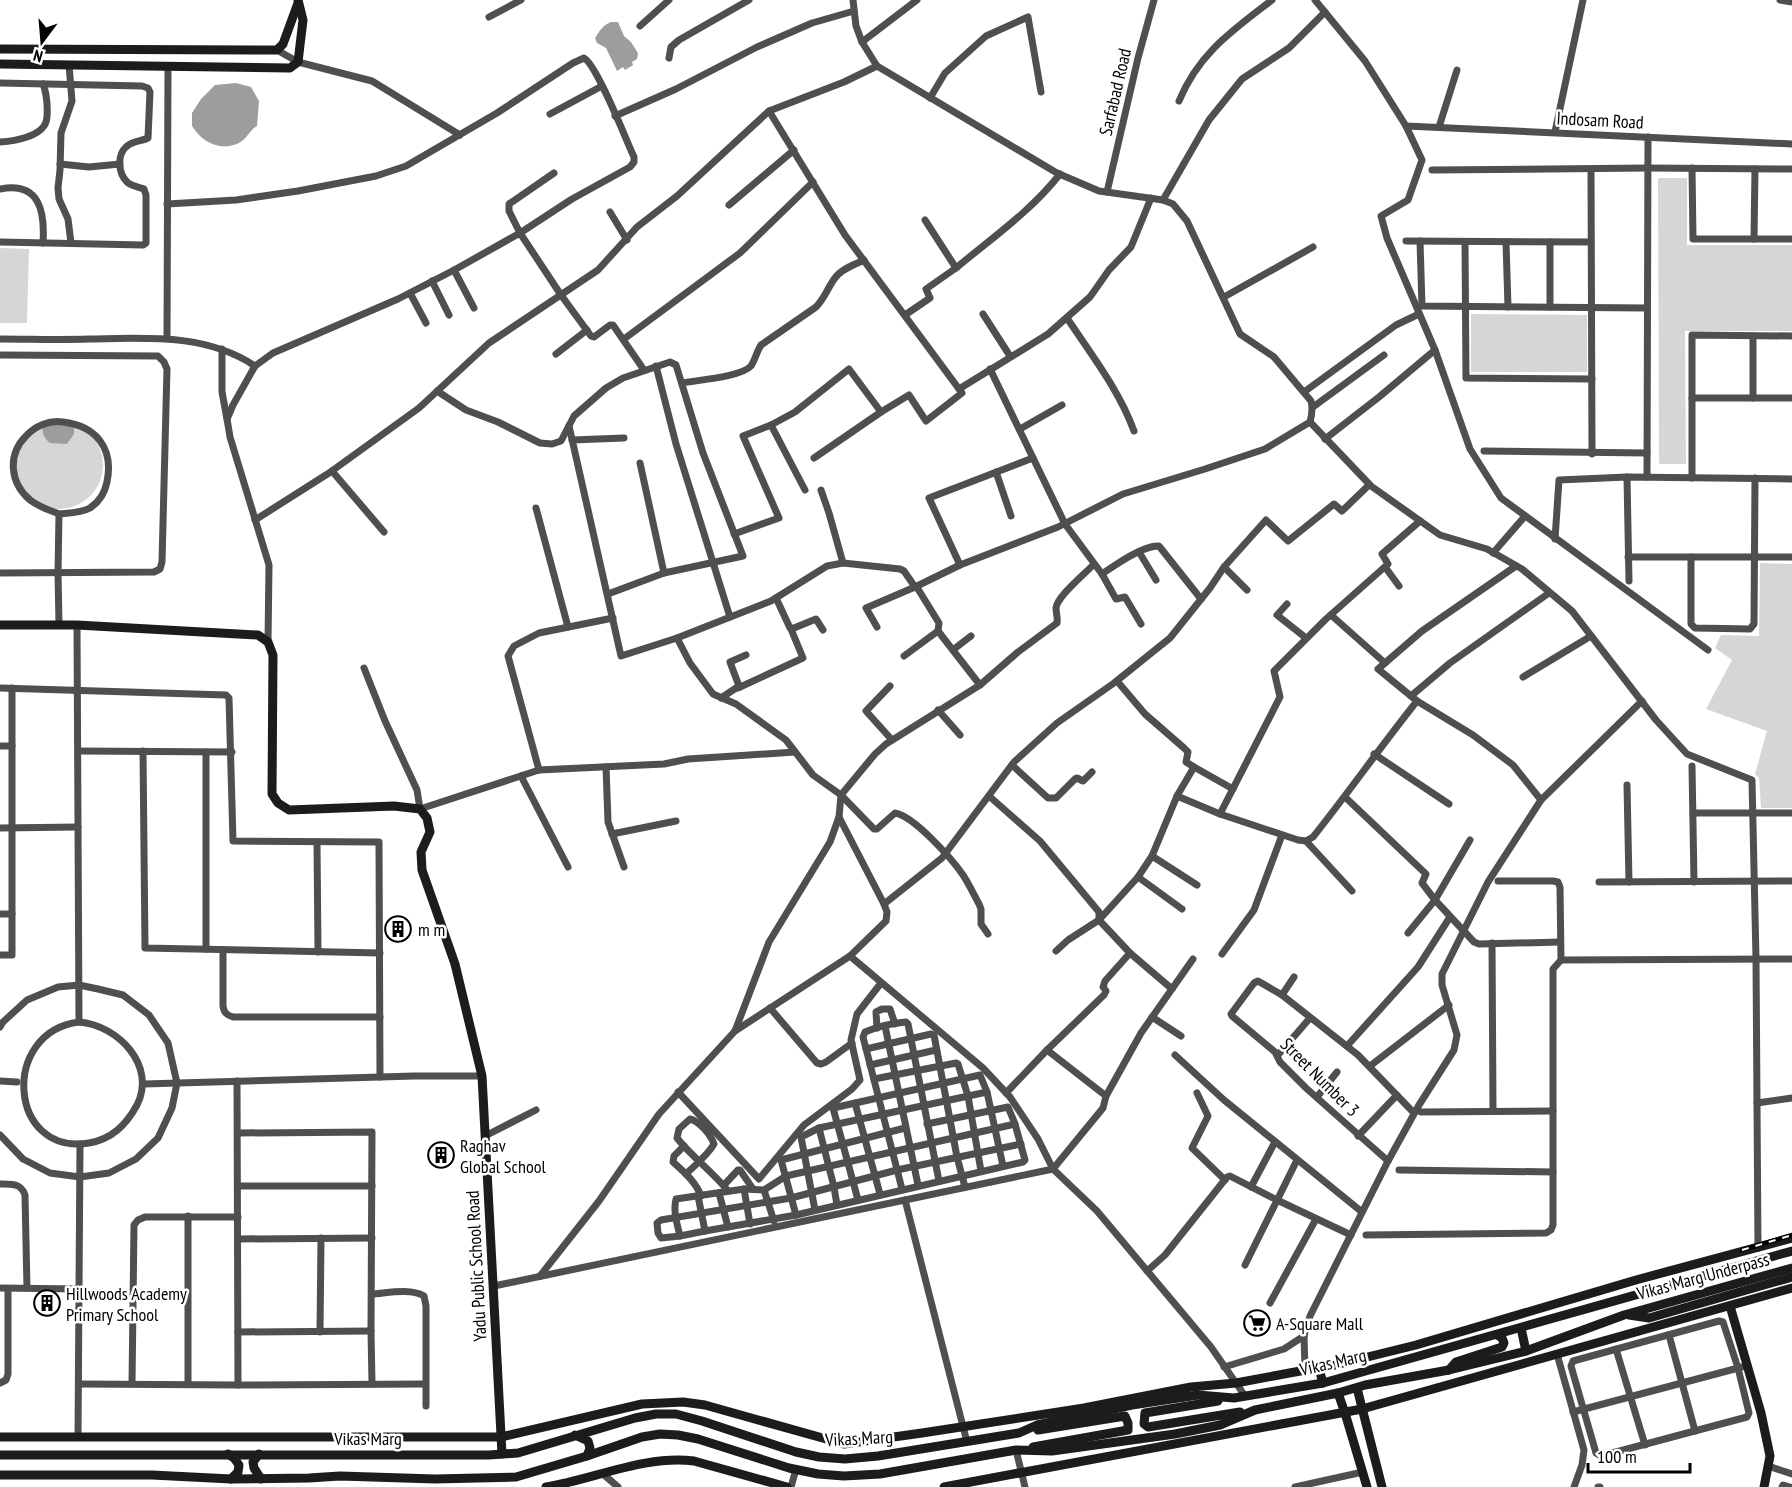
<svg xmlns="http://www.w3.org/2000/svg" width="1792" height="1487" font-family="'PT Sans Narrow',sans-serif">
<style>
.green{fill:#d6d6d6}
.water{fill:#9d9d9d}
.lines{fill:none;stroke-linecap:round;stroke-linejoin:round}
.street{stroke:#4f4f4f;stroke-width:7}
.secondary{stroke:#1c1c1c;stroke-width:9}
.rail-casing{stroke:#000;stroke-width:4.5}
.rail{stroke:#fff;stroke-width:2;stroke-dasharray:7;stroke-linecap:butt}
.labels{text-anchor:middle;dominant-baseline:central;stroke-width:5;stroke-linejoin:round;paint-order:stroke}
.street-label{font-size:18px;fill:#000;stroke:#fff}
.poi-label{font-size:18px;fill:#000;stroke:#fff;text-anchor:start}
</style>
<rect width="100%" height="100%" fill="#fff"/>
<g class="green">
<path d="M1658,178h29v67h105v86h-107l1,133h-27z"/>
<path d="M0,248l29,1 -2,74h-27z"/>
<path d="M1471,314l116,1v57h-116z"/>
<circle cx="59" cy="465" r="44"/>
<path d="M1760,563l32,1v244h-31l-2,-30 -4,-4 12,-43 -61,-22 26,-49 -17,-12 6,-13 38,1z"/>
</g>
<g class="water">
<path d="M611,22h7l6,14 7,6 7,11 -1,6 -5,3 1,3 -8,5 -2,-3 -6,4 -11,-23 -9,-5 -2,-5c5,-8 8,-13 16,-16z"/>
<path d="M236,83l15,4 8,14 -2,25c-7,4 -10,13 -18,17 -19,9 -37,-1 -47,-17v-13l9,-14 14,-14z"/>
<path d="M55,424l19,3v7l-7,10 -17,-1c-5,-4 -9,-10 -7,-17z"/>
</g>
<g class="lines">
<g class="street">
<path d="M1315,0l50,61 41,65 16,34 -14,40 -27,16 6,22 48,112 35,99 31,49 207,152"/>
<path d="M1780,0l12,2"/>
<path d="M489,17l32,-17"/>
<path d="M640,26l29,-26"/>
<path d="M862,42l55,-42"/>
<path d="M277,50l21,12 74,19 88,54"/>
<path d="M669,58l2,-11 8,-7 70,-40"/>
<path d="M69,65l3,36 -11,32 -1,37 -2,18 1,11 9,20 3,24"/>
<path d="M0,83l142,3 6,2 2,4 -2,46c-8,4 -15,2 -22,9 -9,8 -8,26 1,35 4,4 12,5 17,7l2,6v48l-3,2 -143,-3"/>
<path d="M930,98l15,-25 41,-37 42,-19 13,75"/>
<path d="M1179,101c20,-48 53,-70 93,-101"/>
<path d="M550,114l52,-28"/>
<path d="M615,116l61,-27 81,-42 55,-24 42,-12"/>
<path d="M1406,126l386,18"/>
<path d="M1439,127l18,-57"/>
<path d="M1555,132l28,-132"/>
<path d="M0,142c14,-1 41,-5 46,-20 2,-6 1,-13 1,-19 -1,-7 -1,-12 -4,-19"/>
<path d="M60,164l29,3 31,-3"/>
<path d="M1692,168l1,71h99"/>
<path d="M1591,169l1,285"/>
<path d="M1432,170l215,-2 145,1"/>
<path d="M0,189c40,-8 45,23 43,54"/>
<path d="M1107,192l31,-134 16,-58"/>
<path d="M1163,200l46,-80 33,-41 47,-31 36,-36"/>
<path d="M167,204l69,-4 62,-9 78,-15 30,-10 91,-53 76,-50 11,-5c13,7 42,82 50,99v5l-4,5 -58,32 -52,34 -11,-22v-7l45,-31"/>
<path d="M729,205l65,-55"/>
<path d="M610,212l17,28"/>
<path d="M1754,239l1,-70"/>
<path d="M1406,241l185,1"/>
<path d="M1420,241l2,65 225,2"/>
<path d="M1465,242l1,136 126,1"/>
<path d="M1506,242l2,65"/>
<path d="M956,268c36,-30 75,-57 104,-94"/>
<path d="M454,270l20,38"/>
<path d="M432,281l17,34"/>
<path d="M410,293l16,30"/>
<path d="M1224,297l89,-50"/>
<path d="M1550,307v-65"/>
<path d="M983,314l27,42"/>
<path d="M905,315l25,-17 -4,-9 30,-21 -31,-48"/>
<path d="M1067,318c24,36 52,72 67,113"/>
<path d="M1753,336v62"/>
<path d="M167,338l1,-271"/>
<path d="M0,339c30,0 59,1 89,0 56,-1 117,-6 166,27"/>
<path d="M624,339l116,-86 73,-71"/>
<path d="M222,349v43l5,27"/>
<path d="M556,354l31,-24"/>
<path d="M0,355l158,1 6,6 3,7 -5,193 -2,7 -6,3 -154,1"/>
<path d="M656,366l20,78 54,173"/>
<path d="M990,369l75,155 37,50 14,25 9,-2 16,27"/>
<path d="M682,383c16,-3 59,-6 69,-17 4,-6 6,-15 10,-21l55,-38c9,-9 12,-20 19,-29 6,-9 19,-13 29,-18"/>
<path d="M959,389l89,-55 42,-37 19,-27 22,-23 20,-49"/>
<path d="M437,391l29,19 32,12 42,21 12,1 9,-3 13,-25 32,-28 17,-10 47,-16 6,3 27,88 40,103 -79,17 -56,21"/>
<path d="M1304,392l92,-67 23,-11"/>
<path d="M1692,398h100"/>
<path d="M1313,407l71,-52"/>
<path d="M1310,422l61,64 69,49 47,14 35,20 50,42 84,109 31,34 65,26 4,179 2,289"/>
<path d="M771,425l34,65"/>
<path d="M569,426l52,230 56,-18 13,25 23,31 23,10 43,31 7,5 27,35 28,20 33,34h3l18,-16c19,3 57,46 68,62 6,9 11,20 16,29l2,5v15l7,10"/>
<path d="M1020,429l42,-24"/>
<path d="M1325,439l54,-42 56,-47"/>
<path d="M572,440l52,-2"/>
<path d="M1484,451l163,2"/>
<path d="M814,458l67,-46"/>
<path d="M640,463l24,110"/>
<path d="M332,471l52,61"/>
<path d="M996,472l15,44"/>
<path d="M1627,477l2,104"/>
<path d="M1647,477l1,-340"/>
<path d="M1692,478v-143l100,1"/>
<path d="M821,490l8,23 14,50"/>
<path d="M536,508l32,119"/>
<path d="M255,520l74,-47 90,-65 70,-65 109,-73 39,-43 40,-31 92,-85 75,-29 33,-16"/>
<path d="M734,534l45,-16 -36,-82 28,-11 24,-13 54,-43 32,43 28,-17 17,26 36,-28 -117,-158 -76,-124"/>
<path d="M1555,539l4,-59 68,-3 165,2"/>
<path d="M1139,552l17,28"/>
<path d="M1493,553l32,-37"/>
<path d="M1628,557h164"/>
<path d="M1691,557v67l4,4 55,1 4,-5 1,-146"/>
<path d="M960,565l-31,-67 104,-40"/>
<path d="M1516,566l-94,65 -44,38 39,32 56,34 40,30 28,35"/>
<path d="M1385,567l14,19"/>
<path d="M1102,574c13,-9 41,-29 57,-28l42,53"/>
<path d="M1247,590l-23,-23 42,-47 22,21 46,-37 8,7 27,-26"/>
<path d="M776,598l14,30h4l22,-9 7,11"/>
<path d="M1287,604l-10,11 29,23"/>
<path d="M1331,615l54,48"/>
<path d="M59,625l-1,-52 1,-59c10,-1 22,-1 31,-6 9,-6 15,-16 17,-26 7,-34 -11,-56 -44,-60 -14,-2 -28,4 -37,14 -19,19 -16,47 4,64 9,7 19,10 29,14"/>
<path d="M77,625l2,397"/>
<path d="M877,627l-11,-19 49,-21 3,2 21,34 -1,8 42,54"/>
<path d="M677,638l94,-37 56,-35 16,-3 57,6 4,2 11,16 45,-22 98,-38 65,-33 82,-25 60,-20 45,-27c2,-7 3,-13 1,-21l-37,-44 -34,-23 -53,-113 -14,-17 -10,-4 -64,-9 -42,-18 -180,-107 -15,-24 -6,-16 -3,-26"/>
<path d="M268,642l1,-77 -39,-128 -3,-18 6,-14 22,-39 18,-13 125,-54 58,-30 64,-36 41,62 30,41 3,1 16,-12h3l31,45"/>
<path d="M954,649l17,-13"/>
<path d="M904,656l34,-25"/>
<path d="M364,668l21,53 32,69 3,19 119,-39 125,-6 24,-5 107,-7"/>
<path d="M1523,677l68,-41"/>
<path d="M1117,681l28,33 39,34 4,4 -2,10 8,5"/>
<path d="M890,686l-24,25 26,29"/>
<path d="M0,688l226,7 3,3 4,143 146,1 1,235"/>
<path d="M738,688l65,-30 -12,-29"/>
<path d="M1411,696l39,-33 99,-70"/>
<path d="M721,698l18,-12 -9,-24 16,-7"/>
<path d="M938,710l22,25"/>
<path d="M0,746h12"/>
<path d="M78,751l154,1"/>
<path d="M143,751l2,197 235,5"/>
<path d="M206,752v197"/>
<path d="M1374,754l75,50"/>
<path d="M1012,765l36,33h8l19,-19 2,-1 6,3 9,-9"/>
<path d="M1692,766l2,116"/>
<path d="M606,767l2,55 16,45"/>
<path d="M539,770l-31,-114 6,-10 25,-13 74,-15"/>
<path d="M521,776l47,91"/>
<path d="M1627,785l2,97"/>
<path d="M989,796l51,45 59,71v8l31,33 42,36"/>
<path d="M1177,796l17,-29 39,22"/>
<path d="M1345,797l81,77 -4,9 13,17 39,42 5,2 81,-2"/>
<path d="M1693,813h99"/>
<path d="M839,817l45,87"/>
<path d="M0,828l78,-1"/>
<path d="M612,834l64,-13"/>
<path d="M1306,841l7,-4c36,-45 68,-91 104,-136"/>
<path d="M317,842l1,110"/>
<path d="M1152,856l45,29"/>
<path d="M1138,877l44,32"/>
<path d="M1599,882l193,-1"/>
<path d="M1352,891l-46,-50 -8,-1 -78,-26 60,-117 -6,-26 52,-52 62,-55 -6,-10 38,-33"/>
<path d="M0,914h12"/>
<path d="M1408,933l27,-33 35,-60"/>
<path d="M1492,943l1,167"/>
<path d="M223,950v56c1,7 4,9 10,11h147"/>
<path d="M1056,951l12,-11 31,-20 39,-43 14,-21 25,-60 43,18"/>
<path d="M1222,954l32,-44 28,-75"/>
<path d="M0,955h12v-267"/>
<path d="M850,956l36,-35 1,-9 -3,-8 58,-46 72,-96 43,-39 57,-40 56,-45 40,-50 14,-21"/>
<path d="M1561,960l231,-1"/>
<path d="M1282,995l12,-18"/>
<path d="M770,1008l47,55 4,1 5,-2 26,-19"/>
<path d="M1152,1017l29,19"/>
<path d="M79,1022c39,3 78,44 58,83 -11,20 -25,34 -48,38 -81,13 -89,-111 -10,-121z"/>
<path d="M885,1026l33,159"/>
<path d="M0,1027l3,-5 24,-22 31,-13 21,-2 19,4 25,6 26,20 19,28 9,40 -5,25 -14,30 -22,21 -27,14 -29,4 -30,-4 -27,-14 -23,-24"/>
<path d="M877,1028l-1,-16 6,-3h8l5,15"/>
<path d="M735,1031l115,-75 133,112 27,29 28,42 15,30 44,42 114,136 34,49"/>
<path d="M1347,1046l71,-79 32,-50"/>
<path d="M866,1049l65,-15 3,1 23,122 8,30"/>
<path d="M1047,1050l59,46"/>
<path d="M1175,1055l49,45 138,112"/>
<path d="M1278,1055l32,-37"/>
<path d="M870,1065l66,-15"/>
<path d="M1370,1066l79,-61"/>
<path d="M874,1079l82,-16 2,1 10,32 13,75"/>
<path d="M0,1081l17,1"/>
<path d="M237,1081l1,304"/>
<path d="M144,1084l270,-8h68"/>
<path d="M678,1092l81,87 45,-54 48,-36 8,-9 -9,-40 6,-26 24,-31"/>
<path d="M1006,1093l41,-43 57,-55 2,-4 -3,-4 2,-6 25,-28"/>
<path d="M1197,1093l11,23 -16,32 33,32"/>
<path d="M1317,1097l20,-25"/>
<path d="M855,1103l25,91"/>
<path d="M1757,1103l35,-5"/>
<path d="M1421,1112l132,-1"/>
<path d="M1015,1124l-229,52 -22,14 -20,-1 -68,10c-3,12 1,25 4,37l-19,2 -3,-5 -1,-10 4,-3 130,-22 106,-28 124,-26"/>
<path d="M819,1128l15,59 3,18"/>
<path d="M238,1133l134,-1 -1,199 1,53"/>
<path d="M485,1136l51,-26"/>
<path d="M1358,1136l39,-41"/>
<path d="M684,1146l-10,10 -1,6c11,10 23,20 28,34"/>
<path d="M1388,1161l-82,-73 -26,-26 -5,-10 -43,-36 -1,-2 23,-31 4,-2 24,14 76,60 56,58"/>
<path d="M1399,1170l154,2"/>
<path d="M686,1174c9,-9 21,-18 28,-30 -3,-9 -15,-23 -24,-25l-11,10 -2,9c15,19 36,34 51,53"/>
<path d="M0,1184c11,0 21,-1 25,11l2,93"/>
<path d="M724,1185l14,-15h2l13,19"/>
<path d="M238,1186h134"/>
<path d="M1251,1187l24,-45"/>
<path d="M744,1189l6,35"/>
<path d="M902,1189l-39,-152 2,-5c12,-5 28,-9 41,-10l2,2 31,157"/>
<path d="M764,1190l10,31"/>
<path d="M719,1193l9,34"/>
<path d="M698,1196l7,35 91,-16 227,-53 2,-2 -10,-36 -7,-17 -81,17"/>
<path d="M858,1200l-25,-92 147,-33 7,17 16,74"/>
<path d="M905,1200l62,242"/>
<path d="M815,1210l-14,-73 18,-9 168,-36"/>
<path d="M796,1215l-15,-55 124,-32"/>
<path d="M188,1216v168"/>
<path d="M1366,1235l180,-2 5,-3 2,-5v-256l8,-9 -1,-73 -2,-5 -5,-1h-55"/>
<path d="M680,1236l25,-5"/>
<path d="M238,1239l134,-1"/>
<path d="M1245,1265l52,-105"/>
<path d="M1147,1271l18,-16 62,-78 3,-1 47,24 74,35"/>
<path d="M540,1276l59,-75 60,-87 76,-83 34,-89 61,-100 9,-25 2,-22 34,-41 11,-10 94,-59 38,-33 39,-29c1,-5 -1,-10 -1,-15 1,-12 29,-34 38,-44"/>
<path d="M494,1286l559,-117 50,-61 3,-12 35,-63 52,-74"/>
<path d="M0,1288l79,1"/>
<path d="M372,1294c16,-1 38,-6 52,2l2,10v100"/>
<path d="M1270,1303l46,-84"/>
<path d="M1719,1321l4,1 15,46 11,45 -2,4 -146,39 -5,-3 -25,-87 2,-5z"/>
<path d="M238,1332l133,-1"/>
<path d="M320,1332l1,-94"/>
<path d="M1669,1335l26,96"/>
<path d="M1304,1336l1,34"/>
<path d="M1616,1349l29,96"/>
<path d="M1557,1354l27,96 -2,15 -8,22"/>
<path d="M1224,1367l60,-18 20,-13 6,-20 78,-155 31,-56 35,-55 3,-15 -15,-50v-11l46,-92 53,-82 101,-99"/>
<path d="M0,1383l6,-3 2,-6v-85"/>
<path d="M79,1384l159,1 187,-1"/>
<path d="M132,1384l2,-159 4,-5 7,-3h93"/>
<path d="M1573,1412l169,-45"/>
<path d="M78,1437l2,-293"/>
<path d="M1016,1450l9,37"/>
<path d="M1768,1466l24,8"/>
<path d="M603,1474l15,13"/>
<path d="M791,1487l5,-18"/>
<path d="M1295,1487l68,-15"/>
<path d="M1598,1487h2"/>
<path d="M1782,1487l1,-2 7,2"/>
</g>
<g class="secondary">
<path d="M0,49l277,1 6,-6 15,-41"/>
<path d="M0,64l290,4 8,-6 5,-42 -5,-20"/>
<path d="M0,625h77l181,10 10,7 5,13 -1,139 6,9 11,7 105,-4 26,3 7,9 3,14 -9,20 1,18 33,94 27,112 20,378"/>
<path d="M1730,1306l31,107 9,43 -6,31"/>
<path d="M1629,1315l20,3 143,-41"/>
<path d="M1521,1328l5,23"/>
<path d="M1319,1369l97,-24 220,-65 156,-42"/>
<path d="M1449,1370l7,-8 46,-15 2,-4 -2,-5 -5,-3"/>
<path d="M1357,1388l25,99"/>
<path d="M1338,1393l7,20 22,74"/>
<path d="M1218,1401l-73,12 -1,11 4,3 92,-15"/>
<path d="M575,1435l13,6 2,7 -3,8"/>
<path d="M0,1437h501l141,-33 41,-2 22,3 139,39 78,-11 162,-25 107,-21 45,-4 75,-14h8l4,14"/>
<path d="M1033,1447l95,-17v-7l-3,-7 -87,14"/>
<path d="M228,1454l6,4 5,7 -1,7 -7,7"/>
<path d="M259,1454l-6,8 1,6 7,11"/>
<path d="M0,1455h489l29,-2 117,-35 21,-4h20l26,7 94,31 23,5 26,2 33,-3 141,-23 18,-8 95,-20 66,-10 36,3 89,-15 469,-132"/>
<path d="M0,1475h152l79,4 78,-1 31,-2 95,3 81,-2 71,-21 55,-19 18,-3 18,1 20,4 91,29 29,6 26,2 36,-2 136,-24 36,1 123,-17 45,-9 35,-15 83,-17 27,-8 84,-15 77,-19 98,-36 168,-47"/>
<path d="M546,1487c49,-8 98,-32 148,-26l93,26"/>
<path d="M944,1487l418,-78 430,-121"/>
</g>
<g class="rail-casing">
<path id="rail" d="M1742,1250l50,-15"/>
</g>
<use href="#rail" class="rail"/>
</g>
<defs>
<g id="building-ring" transform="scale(1.35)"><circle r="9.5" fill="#fff" stroke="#000" stroke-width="1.5"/><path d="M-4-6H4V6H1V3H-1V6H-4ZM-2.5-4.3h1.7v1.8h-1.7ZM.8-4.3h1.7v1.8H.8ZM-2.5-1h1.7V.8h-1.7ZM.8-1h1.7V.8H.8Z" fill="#000"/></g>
<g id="supermarket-ring" transform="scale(1.35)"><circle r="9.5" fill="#fff" stroke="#000" stroke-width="1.5"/><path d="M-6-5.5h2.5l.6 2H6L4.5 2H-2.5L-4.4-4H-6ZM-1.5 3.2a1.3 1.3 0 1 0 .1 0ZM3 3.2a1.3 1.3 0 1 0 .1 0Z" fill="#000"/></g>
</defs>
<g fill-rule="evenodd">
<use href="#building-ring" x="398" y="929"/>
<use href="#building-ring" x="441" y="1155"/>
<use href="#building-ring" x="47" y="1303"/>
<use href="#supermarket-ring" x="1257" y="1323"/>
</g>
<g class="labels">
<g class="street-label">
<text transform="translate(1115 92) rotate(-77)">Sarfabad Road</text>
<text transform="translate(1600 120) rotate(3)">Indosam Road</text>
<text transform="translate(1320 1077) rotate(45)">Street Number 3</text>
<text transform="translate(476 1266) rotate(-93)">Yadu Public School Road</text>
<text transform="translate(1703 1276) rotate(-15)">Vikas Marg Underpass</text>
<text transform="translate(1333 1362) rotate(-13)">Vikas Marg</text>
<text x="368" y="1438">Vikas Marg</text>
<text transform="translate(859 1438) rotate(-3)">Vikas Marg</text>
</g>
<g class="poi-label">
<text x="418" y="929">m m</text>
<text x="460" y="1145">Raghav<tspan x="460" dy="21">Global School</tspan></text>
<text x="66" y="1293">Hillwoods Academy<tspan x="66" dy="21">Primary School</tspan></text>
<text x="1276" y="1323">A-Square Mall</text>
</g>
</g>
<g transform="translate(42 42) rotate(196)" stroke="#ffffff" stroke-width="4.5" paint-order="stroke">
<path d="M0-4.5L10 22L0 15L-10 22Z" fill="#000000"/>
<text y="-9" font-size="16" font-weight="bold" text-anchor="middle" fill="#000000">N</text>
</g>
<path d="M1588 1463v9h102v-9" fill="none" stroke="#000000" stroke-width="3"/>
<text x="1597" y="1463" font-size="18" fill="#000000" stroke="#ffffff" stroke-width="4.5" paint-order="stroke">100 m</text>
</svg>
